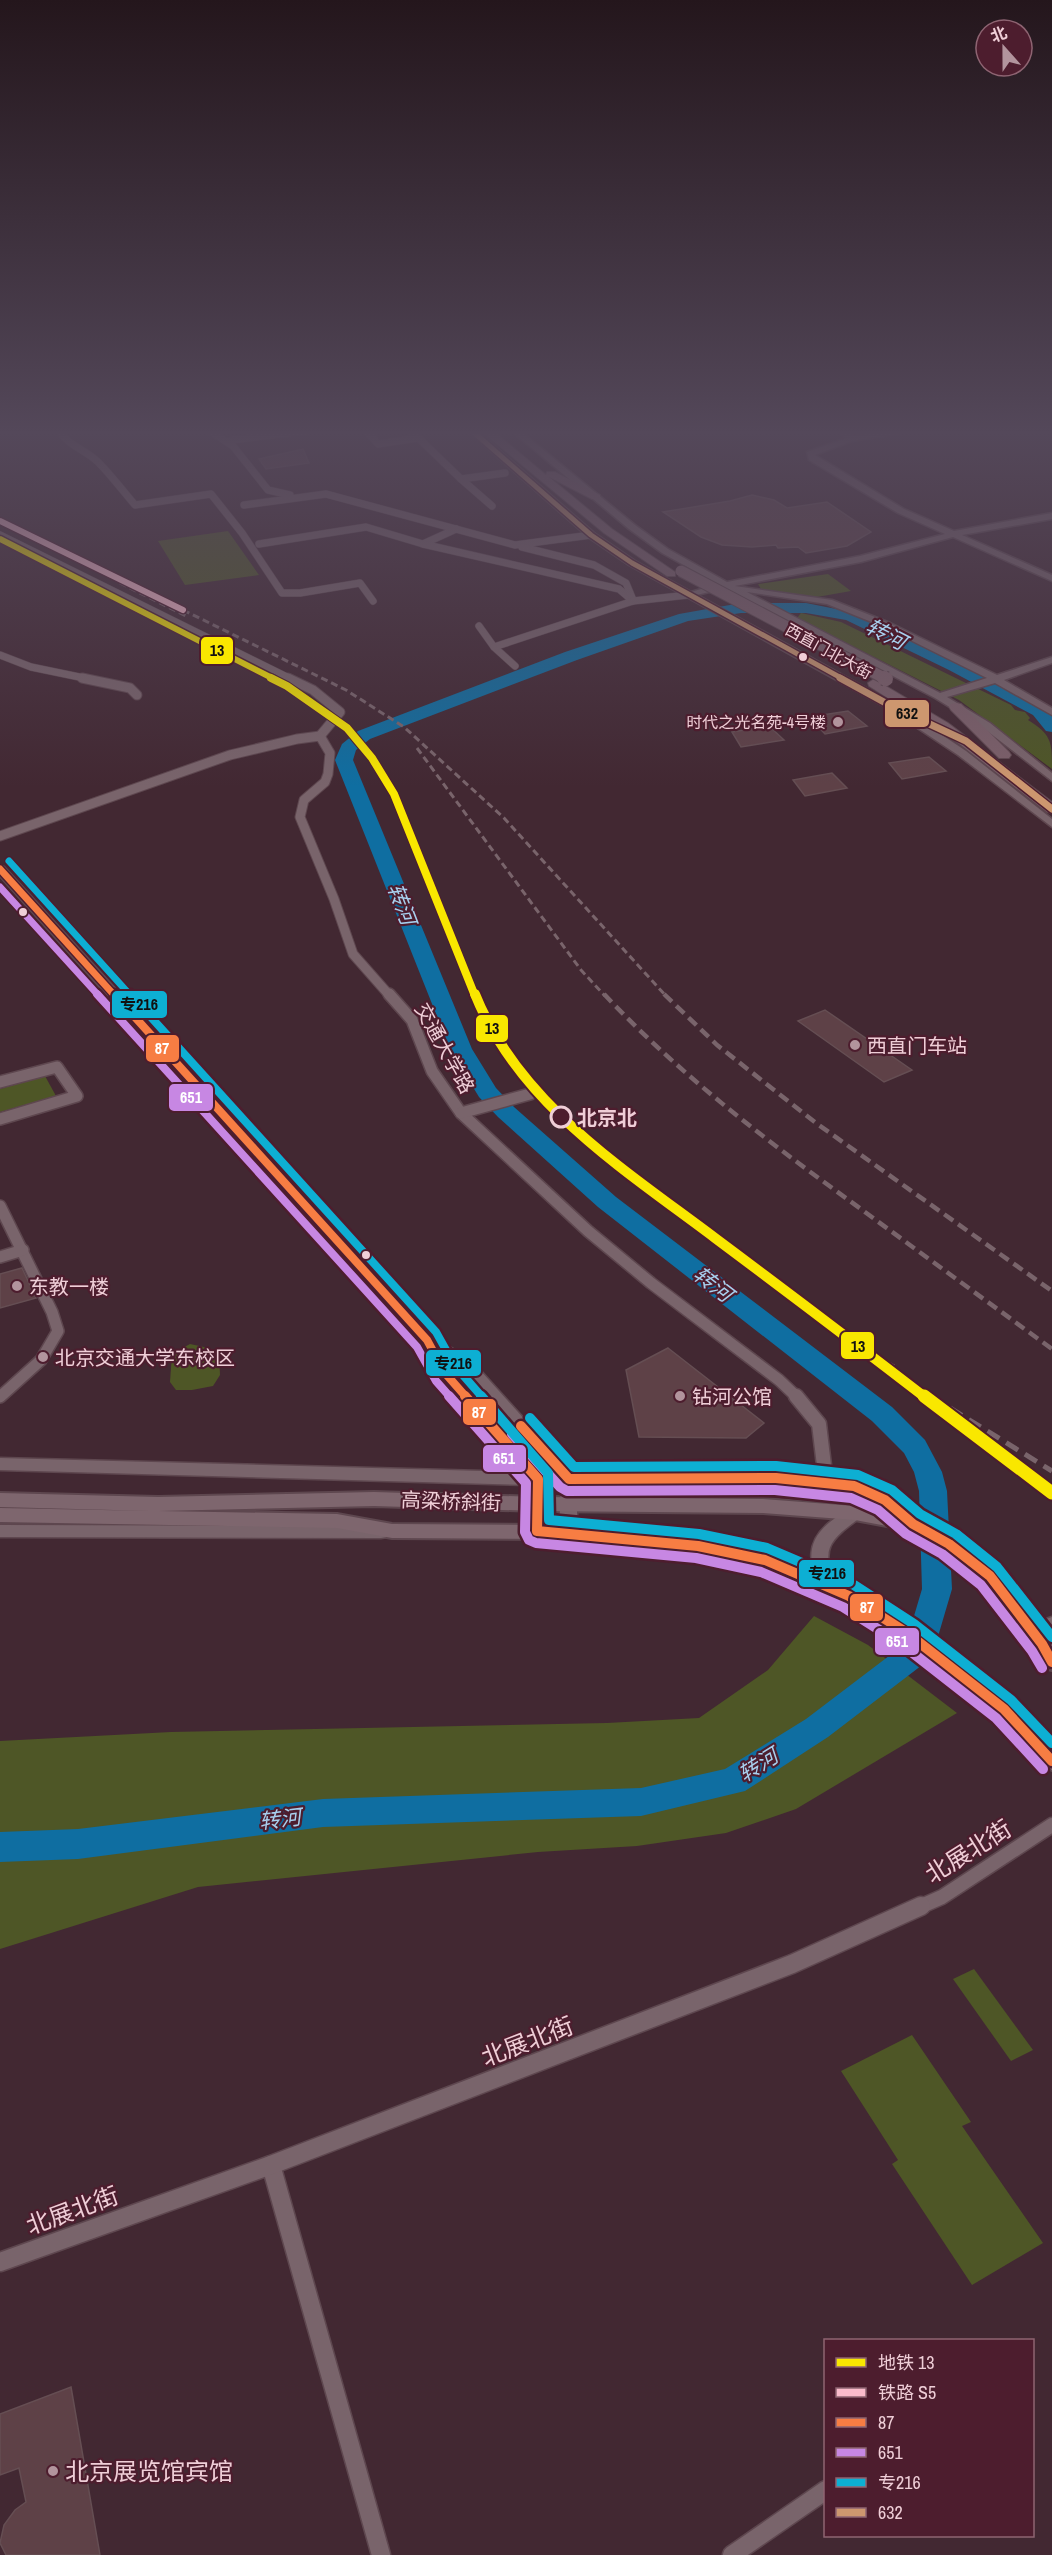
<svg xmlns="http://www.w3.org/2000/svg" width="1052" height="2555" font-family="'Archivo Narrow','Noto Sans SC',sans-serif">
<style>
.green{fill:#4e5626}
.lines{fill:none;stroke-linecap:round;stroke-linejoin:round}
.river{fill:#0f6ea1;fill-rule:evenodd}
.building{fill:#5e4147;stroke:#654e53;stroke-width:1.5}
.minor-far4-casing{stroke:#5e474f;stroke-width:8}
.minor-far3-casing{stroke:#5e474f;stroke-width:11}
.minor-far2-casing{stroke:#5e474f;stroke-width:14}
.minor-far1-casing{stroke:#5e474f;stroke-width:17}
.minor-casing{stroke:#5e474f;stroke-width:21}
.tertiary-casing{stroke:#5e474f;stroke-width:3}
.secondary-casing{stroke:#5e474f;stroke-width:4}
.trunk-casing{stroke:#5e474f;stroke-width:2}
.minor-far4{stroke:#79646b;stroke-width:7}
.minor-far3{stroke:#79646b;stroke-width:9}
.minor-far2{stroke:#79646b;stroke-width:11}
.minor-far1{stroke:#79646b;stroke-width:14}
.minor{stroke:#79646b;stroke-width:18}
.tertiary{fill:#79646b;fill-rule:evenodd}
.secondary{fill:#7e666e;fill-rule:evenodd}
.trunk{fill:#7c606a;fill-rule:evenodd}
.rail-far2{stroke:#79646b;stroke-width:3;stroke-dasharray:7 4;stroke-linecap:butt}
.rail-far1{stroke:#79646b;stroke-width:4.5;stroke-dasharray:11 6;stroke-linecap:butt}
.rail{stroke:#79646b;stroke-width:5;stroke-dasharray:14 8;stroke-linecap:butt}
.trunk-bridge-far1-casing{stroke:#5e474f;stroke-width:13;stroke-linecap:butt}
.trunk-bridge-casing{stroke:#5e474f;stroke-width:16;stroke-linecap:butt}
.trunk-bridge-far1{stroke:#7c606a;stroke-width:11}
.trunk-bridge{stroke:#7c606a;stroke-width:14}
.bus-1-far2-casing{stroke:#4d1d2e;stroke-width:10}
.bus-1-far1-casing{stroke:#4d1d2e;stroke-width:13}
.bus-1-casing{stroke:#4d1d2e;stroke-width:15}
.bus-2-far2-casing{stroke:#4d1d2e;stroke-width:10}
.bus-2-far1-casing{stroke:#4d1d2e;stroke-width:13}
.bus-2-casing{stroke:#4d1d2e;stroke-width:15}
.bus-3-far2-casing{stroke:#4d1d2e;stroke-width:10}
.bus-3-far1-casing{stroke:#4d1d2e;stroke-width:13}
.bus-3-casing{stroke:#4d1d2e;stroke-width:15}
.bus-4-far1-casing{stroke:#4d1d2e;stroke-width:8}
.bus-4-casing{stroke:#4d1d2e;stroke-width:10}
.bus-1-far2{stroke:#f77d43;stroke-width:7}
.bus-1-far1{stroke:#f77d43;stroke-width:8}
.bus-1{stroke:#f77d43;stroke-width:10}
.bus-2-far2{stroke:#c787e3;stroke-width:7}
.bus-2-far1{stroke:#c787e3;stroke-width:8}
.bus-2{stroke:#c787e3;stroke-width:10}
.bus-3-far2{stroke:#0dafd3;stroke-width:7}
.bus-3-far1{stroke:#0dafd3;stroke-width:8}
.bus-3{stroke:#0dafd3;stroke-width:10}
.bus-4-far1{stroke:#cd976f;stroke-width:5}
.bus-4{stroke:#cd976f;stroke-width:7}
.rail-1-casing{stroke:#4d1d2e;stroke-width:9}
.rail-1{stroke:#fabbcb;stroke-width:6}
.metro-1-far3-casing{stroke:#4d1d2e;stroke-width:9}
.metro-1-far2-casing{stroke:#4d1d2e;stroke-width:10}
.metro-1-far1-casing{stroke:#4d1d2e;stroke-width:14}
.metro-1-casing{stroke:#4d1d2e;stroke-width:17}
.metro-1-far3{stroke:#f9e700;stroke-width:6}
.metro-1-far2{stroke:#f9e700;stroke-width:8}
.metro-1-far1{stroke:#f9e700;stroke-width:10}
.metro-1{stroke:#f9e700;stroke-width:13}
.bus-dot{fill:#efced7;stroke:#4d1d2e;stroke-width:2}
.poi-dot{fill:#b2949d;stroke:#4d1d2e;stroke-width:2}
.stop-dot{fill:#4d1d2e;stroke:#efced7;stroke-width:3}
.labels{text-anchor:middle;dominant-baseline:central;stroke-width:4.5;stroke-linejoin:round;paint-order:stroke}
.far-street-label{font-size:16px;fill:#efced7;stroke:#4d1d2e}
.far-poi-label{font-size:16px;fill:#efced7;stroke:#4d1d2e;text-anchor:end}
.poi-label{font-size:20px;fill:#efced7;stroke:#4d1d2e;text-anchor:start}
.street-label{font-size:20px;fill:#efced7;stroke:#4d1d2e}
.stop-label{font-size:20px;font-weight:bold;fill:#efced7;stroke:#4d1d2e;text-anchor:start}
.water-label{font-size:21px;font-style:italic;fill:#a8d0ee;stroke:#4d1d2e}
.near-street-label{font-size:24px;fill:#efced7;stroke:#4d1d2e}
.near-poi-label{font-size:24px;fill:#efced7;stroke:#4d1d2e;text-anchor:start}
.line-badge{stroke:#4d1d2e;stroke-width:2}
.badge-label{font-size:16px;text-anchor:middle;font-weight:bold;fill:#fff}
.pale-badge-label{font-size:16px;text-anchor:middle;font-weight:bold;fill:#111}
</style>
<rect width="100%" height="100%" fill="#422832"/>
<g class="green">
<path d="M228,531l31,44 -74,10 -27,-44z"/>
<path d="M828,574l23,17 -34,6 -56,-8 -3,-5z"/>
<path d="M801,613l40,9 170,83 4,5 10,2 5,6 -2,2c24,15 24,22 24,49l-93,-69 -162,-82z"/>
<path d="M45,1076l11,20 -56,16v-23z"/>
<path d="M190,1344l14,3 15,7 1,21 -7,11 -21,4h-16l-6,-8 2,-28z"/>
<path d="M814,1616l54,29 89,68 -161,96 -70,24 -89,13 -99,6 -340,35 -198,62v-208l171,-9 436,-9 92,-5 69,-48z"/>
<path d="M974,1969l59,81 -22,11 -58,-82z"/>
<path d="M912,2035l59,87 -9,4 81,117 -71,42 -80,-121 6,-4 -57,-89z"/>
</g>
<g class="lines">
<path class="river" d="M741,603h65l50,10 105,49 84,45 7,9v16l-6,-1 -13,-16 -84,-45 -103,-50 -40,-7h-65l-53,8 -111,39 -207,79 -14,11 -3,10 119,289 24,39 18,19 102,90 276,210 33,33 17,32 5,19 5,98 -18,61 -4,9 -102,78 -83,54 -104,25 -318,11 -245,32 -78,3v-30l78,-3 245,-30 318,-11 84,-19 81,-50 100,-76 16,-54 -3,-98 -5,-19 -10,-19 -32,-32 -274,-214 -100,-90 -19,-20 -29,-48 -115,-289 7,-16 16,-13 207,-79 114,-38z"/>
</g>
<g class="building">
<path d="M303,449l6,14 -43,6 -7,-10z"/>
<path d="M752,495l22,5 13,8 40,-6 44,30 -24,14 -41,7 -8,-6 -20,1 -2,-3 -24,2 -30,-2 -21,-8 -38,-25 67,-11z"/>
<path d="M848,711l19,15 -42,8 -16,-17z"/>
<path d="M769,726l15,14 -43,7 -9,-15z"/>
<path d="M929,757l17,14 -44,8 -13,-16z"/>
<path d="M832,773l15,15 -42,8 -12,-16z"/>
<path d="M825,1010l87,60 -28,12 -86,-61z"/>
<path d="M22,1268l14,30 -36,10v-34z"/>
<path d="M668,1348l96,75 -18,15 -107,-1 -13,-67z"/>
<path d="M71,2387l29,168h-94l-6,-12 4,-18 11,-15 11,-8 -7,-34 -19,7v-61z"/>
</g>
<g class="lines">
<g class="minor-far4-casing">
<g id="minor-far4">
<path d="M58,429c11,18 27,20 40,33 13,13 25,29 37,43l76,-11 31,39 40,60h18l60,-10 13,18"/>
<path d="M207,429l26,17 35,44 22,5"/>
<path d="M365,429l13,15 40,-6"/>
<path d="M409,429l52,50 44,-6"/>
<path d="M232,440l89,-11"/>
<path d="M461,479l31,27"/>
<path d="M244,505l82,-11 189,51 76,-10"/>
<path d="M0,535l291,144"/>
<path d="M259,544l107,-17 57,17 33,-15"/>
<path d="M423,544l196,45 14,12"/>
<path d="M522,547l72,18 32,18 7,17"/>
<path d="M479,626l15,21 21,19"/>
<path d="M494,647l139,-46 55,-6"/>
<path d="M0,655l31,12 58,12"/>
</g>
</g>
<g class="minor-far3-casing">
<g id="minor-far3">
<path d="M82,678l48,10 7,7"/>
<path d="M288,678l25,12 27,22 -20,24"/>
<path d="M0,836l230,-81 67,-16 23,-3 10,17 -2,21 -3,8 -21,18 -4,17 34,82 19,55 37,42"/>
</g>
</g>
<g class="minor-far2-casing">
<g id="minor-far2">
<path d="M389,994l23,26 20,51 29,42 127,118 63,52 128,97 19,18"/>
<path d="M0,1082l57,-15 20,29 -77,23"/>
<path d="M461,1113l69,-19"/>
<path d="M0,1206l52,106 6,19 -17,29 -41,37"/>
<path d="M0,1257l23,-7"/>
</g>
</g>
<g class="minor-far1-casing">
<g id="minor-far1">
<path d="M796,1396l23,28 7,58"/>
<path d="M917,1908l25,-11 110,-72"/>
</g>
</g>
<g class="minor-casing">
<g id="minor">
<path d="M271,2165l110,390"/>
<path d="M0,2262l271,-97 521,-201 129,-58"/>
<path d="M732,2555l94,-65"/>
</g>
</g>
<g class="tertiary-casing">
<g id="tertiary">
<path d="M466,429h9l119,104 41,28 56,31 27,-8 -56,-31 -33,-24 -120,-100h9l117,96 33,24 59,33 133,-26 85,-22 -47,-21 -89,-53 -2,-8 40,-14 -11,-9h10l8,7 49,-7h22l-73,12 -37,14 89,54 50,22 98,-18v6l-90,16 90,40v6l-99,-44 -92,25 -126,24 97,14 58,23 107,52 55,-18v6l-48,17 48,28v7l-57,-32 -48,14 43,26 62,50v8l-70,-54 -47,-29 -210,-110 -28,7 200,110 69,46 86,68v8l-94,-72 -69,-46 -260,-144 -41,-28zM747,592l80,12 57,23 103,51 -47,15z"/>
<path d="M0,866l4,1 428,469 39,24 102,113 203,-1 78,8 37,16 28,23 3,5 -3,5c-16,5 -28,-17 -41,-25 -8,-5 -20,-11 -30,-12 -88,-15 -181,-7 -271,-7v47l-3,5 -6,1 -6,-1 -3,-5 2,-47h-15v46l-3,5 -6,1 -6,-1 -3,-5 2,-46 -530,-15v-12l523,14 -84,-95 -18,-34 -421,-467zM445,1359l14,9 95,105h-12l-91,-103z"/>
<path d="M855,1507l6,2 2,4 -2,4c-31,23 -42,31 -24,69l-3,5 -6,2 -6,-2c-14,-27 -17,-49 8,-69 8,-6 16,-12 25,-15z"/>
<path d="M0,1525l381,1 6,1 3,5 -3,5 -6,1 -381,-1z"/>
<path d="M1052,1617v25l-4,7 -6,2 -6,-2 -3,-5 13,-25z"/>
</g>
</g>
<g class="secondary-casing">
<path id="secondary" d="M374,1492l164,5 225,2 92,7 58,11 43,22 41,32 55,73v26l-7,-2 -10,-18 -52,-69 -41,-32 -34,-19 -53,-10 -92,-7 -225,-2 -164,-5 -215,5 178,3 55,10 176,1 130,14 67,14 91,38 58,36 97,76 41,44v23l-7,-3 -48,-52 -97,-76 -58,-38 -81,-34 -63,-14 -130,-14 -176,-1 -55,-10 -337,-6v-14l152,3 -152,-4v-14l158,4z"/>
</g>
<g class="trunk-casing">
<g id="trunk">
<path d="M479,429h12l55,46 1,-3h8l45,23v4h-8l-43,-22 63,52 63,43v4h-8l-63,-43z"/>
<path d="M874,679l74,44 104,79v11l-5,-1 -86,-67 -92,-59 -1,-3z"/>
<path d="M956,703l5,1 48,48 2,3 -2,3h-10l-48,-48 -2,-3 2,-3z"/>
</g>
</g>
<use href="#minor-far4" class="minor-far4"/>
<use href="#minor-far3" class="minor-far3"/>
<use href="#minor-far2" class="minor-far2"/>
<use href="#minor-far1" class="minor-far1"/>
<use href="#minor" class="minor"/>
<use href="#tertiary" class="tertiary"/>
<use href="#secondary" class="secondary"/>
<use href="#trunk" class="trunk"/>
<g class="rail-far2">
<path d="M120,583l68,34"/>
<path d="M183,610l163,80 58,37 100,91 162,178"/>
<path d="M417,748l164,222 24,26"/>
</g>
<g class="rail-far1">
<path d="M604,994c74,79 159,144 246,207 68,50 135,99 202,148"/>
<path d="M664,994l53,51 99,78 236,168"/>
<path d="M855,1344l41,24"/>
</g>
<g class="rail">
<path d="M950,1408l102,63"/>
<path d="M1035,1481l17,9"/>
</g>
<g class="trunk-bridge-far1-casing">
<path id="trunk-bridge-far1" d="M681,571l205,108"/>
</g>
<g class="trunk-bridge-casing">
<path id="trunk-bridge" d="M884,678l2,1"/>
</g>
<use href="#trunk-bridge-far1" class="trunk-bridge-far1"/>
<use href="#trunk-bridge" class="trunk-bridge"/>
<g class="bus-1-far2-casing">
<path id="bus-1-far2" d="M0,869l115,127"/>
</g>
<g class="bus-1-far1-casing">
<path id="bus-1-far1" d="M114,994l313,346 18,33 22,25"/>
</g>
<g class="bus-1-casing">
<g id="bus-1">
<path d="M465,1396l73,83 -1,52 161,15 67,14 84,36 58,37 97,76 48,52"/>
<path d="M521,1426l48,53 207,-1 78,8 31,14 28,24 36,20 41,32 52,68 10,18"/>
</g>
</g>
<g class="bus-2-far2-casing">
<path id="bus-2-far2" d="M0,887l99,109"/>
</g>
<g class="bus-2-far1-casing">
<path id="bus-2-far1" d="M97,994l320,353 19,34 15,17"/>
</g>
<g class="bus-2-casing">
<g id="bus-2">
<path d="M449,1396l77,87 -1,49 4,8 7,3 160,15 65,14 82,35 57,36 96,75 47,51"/>
<path d="M512,1434l48,53 7,4 208,-1 76,8 27,12 28,24 36,20 39,31 51,66 10,17"/>
</g>
</g>
<g class="bus-3-far2-casing">
<path id="bus-3-far2" d="M9,861l122,135"/>
</g>
<g class="bus-3-far1-casing">
<path id="bus-3-far1" d="M130,994l306,338 19,34 28,32"/>
</g>
<g class="bus-3-casing">
<g id="bus-3">
<path d="M481,1396l67,77 1,47 150,14 68,14 87,37 60,39 97,76 41,43"/>
<path d="M530,1418l44,49 202,-1 82,9 34,15 28,24 36,20 41,33 55,70"/>
</g>
</g>
<g class="bus-4-far1-casing">
<path id="bus-4-far1" d="M470,429l121,106 41,28 211,116"/>
</g>
<g class="bus-4-casing">
<path id="bus-4" d="M840,678l53,29 73,34 86,68"/>
</g>
<use href="#bus-1-far2" class="bus-1-far2"/>
<use href="#bus-1-far1" class="bus-1-far1"/>
<use href="#bus-1" class="bus-1"/>
<use href="#bus-2-far2" class="bus-2-far2"/>
<use href="#bus-2-far1" class="bus-2-far1"/>
<use href="#bus-2" class="bus-2"/>
<use href="#bus-3-far2" class="bus-3-far2"/>
<use href="#bus-3-far1" class="bus-3-far1"/>
<use href="#bus-3" class="bus-3"/>
<use href="#bus-4-far1" class="bus-4-far1"/>
<use href="#bus-4" class="bus-4"/>
<g class="rail-1-casing">
<path id="rail-1" d="M0,521l183,89"/>
</g>
<use href="#rail-1" class="rail-1"/>
<g class="metro-1-far3-casing">
<path id="metro-1-far3" d="M0,539l274,140"/>
</g>
<g class="metro-1-far2-casing">
<path id="metro-1-far2" d="M271,678l16,8 60,42 25,30 22,36 81,202"/>
</g>
<g class="metro-1-far1-casing">
<path id="metro-1-far1" d="M475,994c44,110 150,176 240,244 71,53 141,106 211,160"/>
</g>
<g class="metro-1-casing">
<path id="metro-1" d="M924,1396l128,97"/>
</g>
<use href="#metro-1-far3" class="metro-1-far3"/>
<use href="#metro-1-far2" class="metro-1-far2"/>
<use href="#metro-1-far1" class="metro-1-far1"/>
<use href="#metro-1" class="metro-1"/>
</g>
<linearGradient id="sky" x2="0" y2="1"><stop stop-color="#24161c"/><stop offset="0.55" stop-color="#54485a"/><stop offset="1" stop-color="#54485a" stop-opacity="0"/></linearGradient>
<rect width="1052" height="787" fill="url(#sky)"/>
<g class="bus-dot">
<circle cx="803" cy="657" r="5"/>
<circle cx="23" cy="912" r="5"/>
<circle cx="366" cy="1255" r="5"/>
</g>
<g class="poi-dot">
<circle cx="838" cy="722" r="6"/>
<circle cx="855" cy="1045" r="6"/>
<circle cx="17" cy="1286" r="6"/>
<circle cx="43" cy="1357" r="6"/>
<circle cx="680" cy="1396" r="6"/>
<circle cx="53" cy="2471" r="6"/>
</g>
<circle class="stop-dot" cx="561" cy="1117" r="10"/>
<g class="labels">
<g class="far-street-label">
<text transform="translate(829 651) rotate(29)">西直门北大街</text>
</g>
<g class="far-poi-label">
<text x="826" y="722">时代之光名苑-4号楼</text>
</g>
<g class="poi-label">
<text x="867" y="1045">西直门车站</text>
<text x="29" y="1286">东教一楼</text>
<text x="55" y="1357">北京交通大学东校区</text>
<text x="692" y="1396">钻河公馆</text>
</g>
<g class="street-label">
<text transform="translate(445 1048) rotate(61)">交通大学路</text>
<text transform="translate(451 1501) rotate(2)">高梁桥斜街</text>
</g>
<g class="stop-label">
<text x="577" y="1117">北京北</text>
</g>
<g class="water-label">
<text transform="translate(886 634) rotate(27)">转河</text>
<text transform="translate(402 904) rotate(69)">转河</text>
<text transform="translate(713 1284) rotate(38)">转河</text>
<text transform="translate(758 1765) rotate(-32)">转河</text>
<text transform="translate(280 1819) rotate(-7)">转河</text>
</g>
<g class="near-street-label">
<text transform="translate(968 1851) rotate(-32)">北展北街</text>
<text transform="translate(527 2041) rotate(-21)">北展北街</text>
<text transform="translate(72 2210) rotate(-20)">北展北街</text>
</g>
<g class="near-poi-label">
<text x="65" y="2471">北京展览馆宾馆</text>
</g>
</g>
<g class="line-badge">
<rect x="200" y="636" width="34" height="29" rx="6" fill="#f9e700"/>
<rect x="884" y="699" width="46" height="29" rx="6" fill="#cd976f"/>
<rect x="111" y="990" width="57" height="29" rx="6" fill="#0dafd3"/>
<rect x="475" y="1014" width="34" height="29" rx="6" fill="#f9e700"/>
<rect x="145" y="1034" width="35" height="29" rx="6" fill="#f77d43"/>
<rect x="168" y="1083" width="46" height="29" rx="6" fill="#c787e3"/>
<rect x="840" y="1331" width="35" height="29" rx="6" fill="#f9e700"/>
<rect x="425" y="1349" width="57" height="28" rx="6" fill="#0dafd3"/>
<rect x="462" y="1398" width="35" height="28" rx="6" fill="#f77d43"/>
<rect x="482" y="1444" width="45" height="29" rx="6" fill="#c787e3"/>
<rect x="798" y="1559" width="57" height="29" rx="6" fill="#0dafd3"/>
<rect x="849" y="1593" width="35" height="29" rx="6" fill="#f77d43"/>
<rect x="874" y="1627" width="46" height="29" rx="6" fill="#c787e3"/>
</g>
<g class="badge-label">
<text x="162" y="1054">87</text>
<text x="191" y="1103">651</text>
<text x="479" y="1418">87</text>
<text x="504" y="1464">651</text>
<text x="867" y="1613">87</text>
<text x="897" y="1647">651</text>
</g>
<g class="pale-badge-label">
<text x="217" y="656">13</text>
<text x="907" y="719">632</text>
<text x="139" y="1010">专216</text>
<text x="492" y="1034">13</text>
<text x="858" y="1352">13</text>
<text x="453" y="1369">专216</text>
<text x="827" y="1579">专216</text>
</g>
<rect x="824" y="2339" width="210" height="198" fill="#4d1d2e" stroke="#8e6472" stroke-width="1.5"/>
<rect x="836" y="2358" width="30" height="9" fill="#f9e700" stroke="#8e6472" stroke-width="1.5"/>
<text x="878" y="2369" font-size="18" fill="#efced7">地铁 13</text>
<rect x="836" y="2388" width="30" height="9" fill="#fabbcb" stroke="#8e6472" stroke-width="1.5"/>
<text x="878" y="2399" font-size="18" fill="#efced7">铁路 S5</text>
<rect x="836" y="2418" width="30" height="9" fill="#f77d43" stroke="#8e6472" stroke-width="1.5"/>
<text x="878" y="2429" font-size="18" fill="#efced7">87</text>
<rect x="836" y="2448" width="30" height="9" fill="#c787e3" stroke="#8e6472" stroke-width="1.5"/>
<text x="878" y="2459" font-size="18" fill="#efced7">651</text>
<rect x="836" y="2478" width="30" height="9" fill="#0dafd3" stroke="#8e6472" stroke-width="1.5"/>
<text x="878" y="2489" font-size="18" fill="#efced7">专216</text>
<rect x="836" y="2508" width="30" height="9" fill="#cd976f" stroke="#8e6472" stroke-width="1.5"/>
<text x="878" y="2519" font-size="18" fill="#efced7">632</text>
<g transform="translate(1004 48) rotate(339)"><circle r="28" fill="#4d1d2e" stroke="#8e6472" stroke-width="1.5"/>
<path d="M0-4.5L10 22L0 15L-10 22Z" fill="#b2949d"/>
<text y="-9" font-size="16" font-weight="bold" text-anchor="middle" fill="#efced7">北</text>
</g>
</svg>
